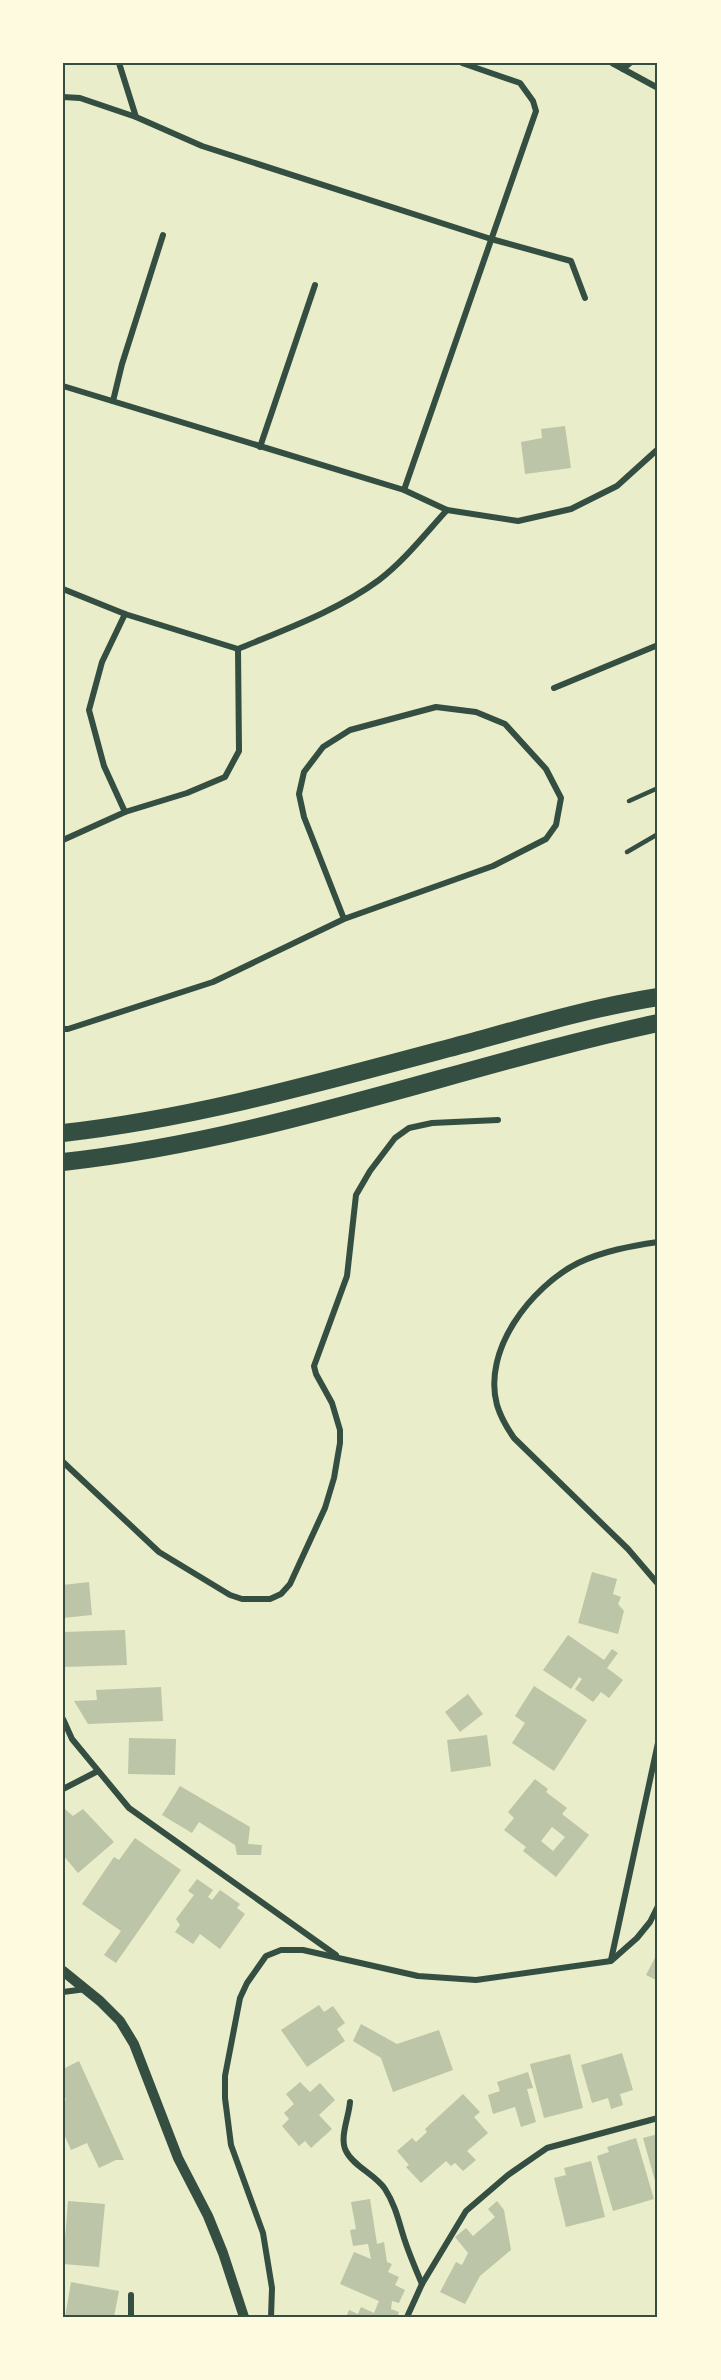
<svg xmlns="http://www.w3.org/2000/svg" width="721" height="2380" font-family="Cabin,sans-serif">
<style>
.building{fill:#bcc5a7;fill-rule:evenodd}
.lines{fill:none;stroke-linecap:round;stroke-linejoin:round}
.service{stroke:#344e41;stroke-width:4.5}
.minor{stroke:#344e41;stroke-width:6}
.tertiary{stroke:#344e41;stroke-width:10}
.motorway{stroke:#344e41;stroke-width:18}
.neatline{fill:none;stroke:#344e41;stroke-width:2}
</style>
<rect width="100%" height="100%" fill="#e9edc9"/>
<g class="building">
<path d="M565,426l6,42 -46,6 -4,-32 21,-4 -1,-9z"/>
<path d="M592,1572l25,7 -4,15 8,3 -3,7 6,7 -6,23 -40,-11z"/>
<path d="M89,1582l3,33 -29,3v-33z"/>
<path d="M125,1630l2,35 -64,2v-35z"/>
<path d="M568,1635l36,25 8,-11 6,4 -11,15 16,12 -14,18 -8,-6 -8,10 -18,-13 7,-10 -3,-2 -8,12 -28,-19z"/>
<path d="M534,1686l53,34 -33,51 -42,-28 13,-20 -10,-7z"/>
<path d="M161,1687l2,34 -75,3 -14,-23 23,-1 -1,-10z"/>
<path d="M468,1694l15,20 -23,18 -15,-20z"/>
<path d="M487,1735l4,31 -40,6 -4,-32z"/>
<path d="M129,1738l47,1 -1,36 -47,-1z"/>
<path d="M535,1779l13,10 -2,3 21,16 -5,6 27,21 -33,42 -33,-26 3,-4 -22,-17 10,-12 -6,-6zM552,1827l13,10 -12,14 -12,-10z"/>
<path d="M180,1786l70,41 -2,17 14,1 -1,10h-24l-2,-10 -36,-23 -7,11 -30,-18z"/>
<path d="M65,1809l8,7 10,-7 31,33 -36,31 -15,-18v-45z"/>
<path d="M135,1838l46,32 -65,93 -12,-8 17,-24 -39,-27 32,-47 5,3z"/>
<path d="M197,1879l16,11 -5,7 4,3 8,-10 20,14 -3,4 8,6 -25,35 -20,-15 -7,10 -18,-12 5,-7 -4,-6 18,-24 -6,-4z"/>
<path d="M658,1952v29l-12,-6z"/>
<path d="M319,2005l5,7 9,-6 12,17 -8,6 8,12 -38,26 -26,-37z"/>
<path d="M361,2024l36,20 42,-14 14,40 -60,22 -12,-34 -28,-17z"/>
<path d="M622,2053l11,37 -13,4 3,11 -12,4 -3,-11 -16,5 -11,-38z"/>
<path d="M570,2054l13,54 -39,10 -14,-54z"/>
<path d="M79,2061l45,99h-8l-17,8 -12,-25 -16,7 -8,-18v-30l3,-2 -3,-8v-23z"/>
<path d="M528,2072l5,16 -6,1 9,33 -15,5 -6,-20 -22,7 -5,-19 12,-4 -3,-9z"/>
<path d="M300,2082l10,10 10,-9 15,17 -16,15 13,14 -21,19 -6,-7 -6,5 -17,-20 7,-7 -5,-6 10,-9 -8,-10z"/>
<path d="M463,2094l17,18 -6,5 14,16 -21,18 9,9 -13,11 -8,-8 -4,3 -5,-5 -25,22 -15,-16 3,-2 -12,-14 15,-13 4,4 11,-10 -2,-3z"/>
<path d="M658,2134v54h-1l-14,-50z"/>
<path d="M636,2138l18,61 -41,12 -16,-55 12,-4 -2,-5z"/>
<path d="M591,2161l14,56 -39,10 -12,-49 12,-3 -2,-7z"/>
<path d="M370,2199l7,45 7,-2 3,20 5,2 -4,8 11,5 -4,8 10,5 -6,13 -7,-2 -1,8 8,3 -2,5h-51l3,-7 9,4 3,-7 13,6 5,-12 -39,-17 14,-32 17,7 -3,-15 -15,2 -3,-16 6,-1 -5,-27z"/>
<path d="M68,2201l37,3 -6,63 -36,-3z"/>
<path d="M497,2201l7,9 7,40 -31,26 -15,28 -25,-12 16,-30 6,3 6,-12 -13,-16 11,-9 7,8 22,-19 -7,-8z"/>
<path d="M71,2282l48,9 -5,26h-49z"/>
</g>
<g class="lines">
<g class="service">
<path d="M629,801l29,-13"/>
<path d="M627,852l31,-18"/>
</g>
<g class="minor">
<path d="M119,63l17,54 66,29 289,93 80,22 14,37"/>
<path d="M612,63l46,25"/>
<path d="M623,69l7,-6"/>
<path d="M63,97l17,1 56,19"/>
<path d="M63,386l341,104 43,20 71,11 53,-12 46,-23 41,-37"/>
<path d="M113,401l9,-37 41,-129"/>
<path d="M260,447l55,-162"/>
<path d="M404,490l132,-379 -3,-10 -13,-18 -58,-20"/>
<path d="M63,589l62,25 113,35c48,-20 99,-38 141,-69 26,-20 46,-46 68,-70"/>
<path d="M554,688l104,-43"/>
<path d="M125,812l-21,-46 -15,-56 13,-48 23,-48"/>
<path d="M63,840l62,-28 62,-19 38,-16 14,-26 -1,-102"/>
<path d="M63,1029h5l145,-47 131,-63 149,-53 53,-27 10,-14 5,-27 -15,-29 -41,-45 -29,-12 -40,-5 -86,23 -27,17 -19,25 -5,22 5,23 40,102"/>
<path d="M658,1242c-27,4 -55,9 -80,21 -47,24 -96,87 -81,142 4,13 10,23 17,33l114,111 30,35"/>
<path d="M63,1462l96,90 71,43 12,4h28l11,-5 9,-10 35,-76 9,-30 6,-35v-13l-8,-27 -16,-29 -2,-8 33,-90 9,-81 14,-24 25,-33 14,-10 23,-5 66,-3"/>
<path d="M63,1719l9,20 57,69 207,147"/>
<path d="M63,1789l35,-18"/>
<path d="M611,1960l47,-217"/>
<path d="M63,1992l23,-3"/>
<path d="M350,2102c-1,15 -11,36 -4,49 7,15 30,24 39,38 11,17 14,34 20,52 5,15 11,29 17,43"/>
<path d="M131,2317v-22"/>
<path d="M271,2317l1,-29 -9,-55 -32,-88 -6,-47v-22l15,-78 7,-15 19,-27 15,-6h22l115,26 58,4 135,-19 26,-23 13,-16 8,-16"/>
<path d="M407,2317l15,-33 44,-73 42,-36 39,-27 111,-30"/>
</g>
<path class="tertiary" d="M63,1971l37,30 20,20 14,23 44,114 30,58 15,37 21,64"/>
<g class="motorway">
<path d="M63,1133c141,-16 272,-55 409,-91 61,-17 123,-35 186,-45"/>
<path d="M63,1162c204,-22 396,-96 595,-139"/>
</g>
</g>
<rect width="721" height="2380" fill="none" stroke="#fefae0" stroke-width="129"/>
<rect x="64" y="64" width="592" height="2252" class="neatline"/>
</svg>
